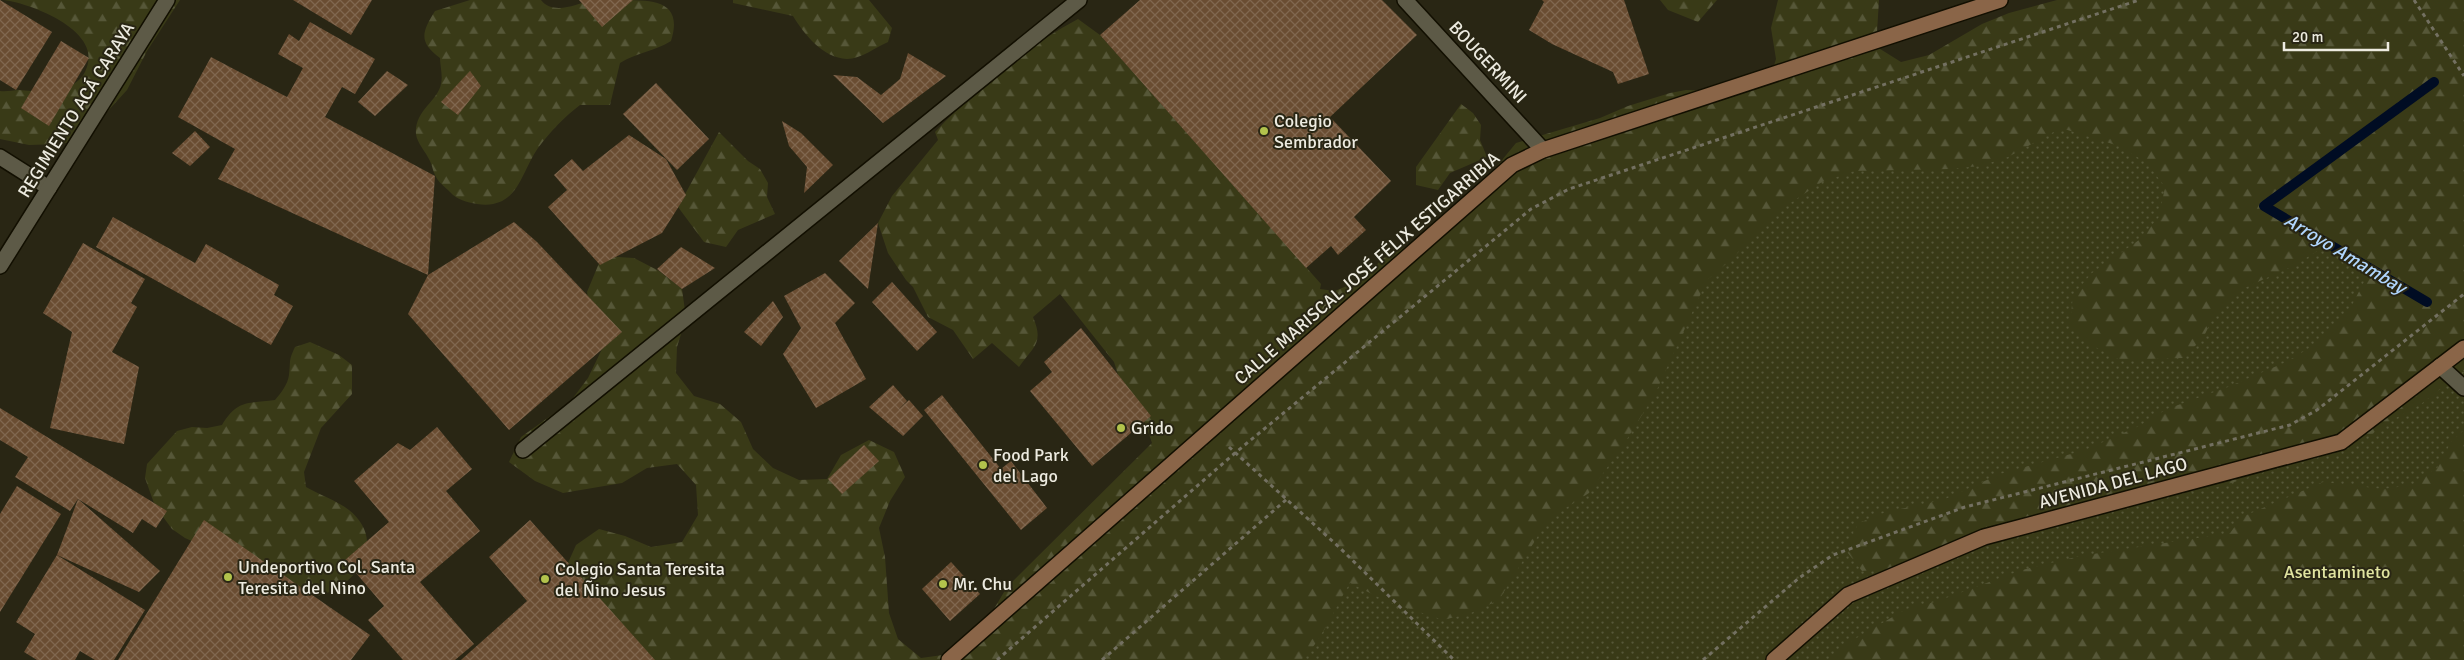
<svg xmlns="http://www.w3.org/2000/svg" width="2464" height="660" font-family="Signika,sans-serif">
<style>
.grass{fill:url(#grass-dots)}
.forest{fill:url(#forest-firs)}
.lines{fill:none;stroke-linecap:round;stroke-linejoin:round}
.stream{stroke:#000c23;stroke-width:10}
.building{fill:url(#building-cross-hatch)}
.street-casing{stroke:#120f01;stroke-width:18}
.secondary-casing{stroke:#120f01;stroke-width:18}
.path{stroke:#737061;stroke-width:3;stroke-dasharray:4 4;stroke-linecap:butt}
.street{stroke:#5d5a47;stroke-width:15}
.secondary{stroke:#8a6548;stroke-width:15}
.poi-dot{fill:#b2c34c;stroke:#292614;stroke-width:2}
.labels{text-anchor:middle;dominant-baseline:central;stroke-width:4;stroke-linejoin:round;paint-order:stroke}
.street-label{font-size:18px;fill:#edebe0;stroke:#292614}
.poi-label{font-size:18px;fill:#edebe0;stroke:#292614;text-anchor:start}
.park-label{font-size:18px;fill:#e0e3a0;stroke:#292614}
.water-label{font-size:19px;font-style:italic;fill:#b0d6fe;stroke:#292614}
</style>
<defs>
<pattern id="grass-dots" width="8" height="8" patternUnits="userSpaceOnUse" patternTransform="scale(1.25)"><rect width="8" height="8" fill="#393a17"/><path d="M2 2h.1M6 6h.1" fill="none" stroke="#565738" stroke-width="1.8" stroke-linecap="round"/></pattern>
<pattern id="forest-firs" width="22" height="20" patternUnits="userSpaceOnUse" patternTransform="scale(1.25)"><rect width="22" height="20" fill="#393a17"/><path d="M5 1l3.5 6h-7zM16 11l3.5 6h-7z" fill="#565738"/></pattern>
<pattern id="building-cross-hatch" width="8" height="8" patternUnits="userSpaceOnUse" patternTransform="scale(1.25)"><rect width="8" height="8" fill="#6a4d32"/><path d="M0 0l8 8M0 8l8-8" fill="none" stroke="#80674f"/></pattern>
</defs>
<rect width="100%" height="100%" fill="#292614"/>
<path class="grass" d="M2464,37v623h-1409l536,-480z"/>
<g class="forest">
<path d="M4,0h176l-33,51 -20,39 -32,35 -23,17 -14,2 -29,1 -29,-6v-48c7,1 13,-1 19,-1 13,1 28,3 42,0 9,-2 20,-10 24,-18 21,-40 -52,-68 -81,-72z"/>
<path d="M470,0h71c11,15 36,5 49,0 8,0 22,0 31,0 31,0 63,0 50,41 -16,10 -35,12 -51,22l-10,42h-30c-16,12 -30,27 -42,43 -18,26 -20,62 -61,56 -10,-2 -20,-4 -27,-12 -5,-5 -12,-10 -15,-17 -2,-4 -3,-10 -5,-14 -4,-9 -13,-18 -14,-27 -2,-23 22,-33 25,-50 2,-8 -1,-19 -1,-26 -22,-16 -18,-26 -5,-47z"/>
<path d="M733,0h136l23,28 -4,14c-12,5 -27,17 -41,17 -24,-1 -43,-25 -54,-43l-60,-13z"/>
<path d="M1660,0h57l-19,22 -30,-12z"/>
<path d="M1778,0h101l-2,32 -4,1 4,14 24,15 28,-7 53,-31 27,-11 48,-13h407v371l-43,33 -27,15 -24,16 -29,7 -5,8 -27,11 -27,5 -60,20 -62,11 -265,71 -33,3 -18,-23 15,-25 27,-11 57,-12 57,-26 85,-24 54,-24 28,-17 61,-22 58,-25 25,-15 22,-21 19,-21 13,-25 -17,-26 -29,-4 -26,16 -53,24 -25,24 -12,24 -20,20 -63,2 -29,-15 -21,-21 3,-29 19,-22 47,-33 20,-23 6,-30 -18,-24 -28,-17 -58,-18 -53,29 -28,9 -31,3 -95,2 -32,11 -48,32 -42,45 -25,21 -52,114 -31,50 -35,49 -25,16 -22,20 -43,71 -28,13 -28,7 -57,-19 -36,-18c-16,26 -27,57 -49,77h-657l-81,-86 13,-29 23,-16 26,7 26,11 31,-5 16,-27 -2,-30 -19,-21 -30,4 -25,15 -59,10 -28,-12 -26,-19 12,-25 49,-35 18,-24 14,-29 -10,-26 -5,-31 15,-36 32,2 25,13 23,18 4,29 -9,29 -1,26 18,23 26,8 21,18 12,27 20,19 26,12 28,-1 14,-24 28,-15 25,12 11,25 -15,24 -11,27 6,29 4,56 9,26 23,19 29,-4 41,-40 16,-27 145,-144 -7,-20 -19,-23 -12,-38 -54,-68 -27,23c11,26 1,29 -14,50l-27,-24 -19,16 -20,-29 -25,-13 -15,-30 -7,-7 -18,-27 -10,-30 14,-27 46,-56 -3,-8c42,-44 89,-84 143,-113l22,16 221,249 -1,5 15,2 28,-12 19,-20 27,-14 24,-17 46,-40 37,-45 84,-25 28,-12 42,-13 16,-3 54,2 28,-7 8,-26 -5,-31z"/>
<path d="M1461,104l12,9 8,12 -1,15 7,17 -37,16 -12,17 -22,-5v-18z"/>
<path d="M719,132l29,29 12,8 8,14 -1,14 8,17 -37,16 -12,17 -22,-5 -26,-35z"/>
<path d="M310,342l29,13 13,10v29l-31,34 -17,44 2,15c17,10 40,16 52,32 26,32 -9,72 -43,77l-130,-58 -13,-9 -17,-23 -10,-28 2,-14 30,-33 15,-4 15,1 15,-3c16,-26 26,-21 53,-25 6,-7 13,-16 14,-25 2,-15 -1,-13 6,-28z"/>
<path d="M2464,430v230h-636l25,-20 55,-32 27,-6 87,-32 58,-14 150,-23 12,-16 81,-35 60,7 29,-4 26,-18 13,-25z"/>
</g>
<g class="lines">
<path class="stream" d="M2427,302l-163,-96 170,-124"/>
</g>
<g class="building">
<path d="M0,0l52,32 -36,58 -16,-10z"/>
<path d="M293,0h79l-21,35z"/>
<path d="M579,0h54l-31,27z"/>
<path d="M1140,0h242l35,35 -87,82 61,64 -37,36 12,13 -28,25 -7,-9 -25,22 -206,-233z"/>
<path d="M1542,0h82l25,74 -31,10 -5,-12 -61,-28 -23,-14 15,-28z"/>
<path d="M310,22l65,37 -20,35 -13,-7 -17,30 110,59 -7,99 -210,-96 17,-30 -57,-32 33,-60 76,40 16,-29 -25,-14 11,-20 10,7z"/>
<path d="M61,41l28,17 -40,68 -28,-18z"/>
<path d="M908,53l38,23 -63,47 -50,-48 24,2 24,18 19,-16z"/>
<path d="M387,71l21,14 -33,31 -17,-14z"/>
<path d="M470,71l11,15 -23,29 -17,-13z"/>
<path d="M656,83l53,56 -32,31 -54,-56z"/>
<path d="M782,121l19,12 32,32 -29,28 3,-26 -18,-21z"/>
<path d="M195,131l15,16 -20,19 -18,-13z"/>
<path d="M629,135l37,24 20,36 -24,38 -62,32 -52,-58 19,-17 -13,-15 18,-16 11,12z"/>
<path d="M113,217l82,46 11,-19 73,41 -5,10 19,11 -22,39 -175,-98z"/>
<path d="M514,222l23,20 85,90 -113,98 -101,-116 20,-39z"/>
<path d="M878,223l-10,66 -29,-28z"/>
<path d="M83,243l62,36 -14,24 6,4 -25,45 27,15 -15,77 -74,-16 22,-96 -29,-19z"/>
<path d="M681,247l34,21 -33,21 -25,-20z"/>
<path d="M825,273l30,30 -20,20 31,56 -50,29 -33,-54 18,-26 -17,-32z"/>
<path d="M892,282l45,50 -20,19 -45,-49z"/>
<path d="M773,301l10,16 -22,29 -17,-14z"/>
<path d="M1081,328l70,88 -59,50 -62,-75 22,-19 -8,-10z"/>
<path d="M893,385l14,16 -10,10 12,-11 14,16 -20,20 -34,-29z"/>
<path d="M942,395l59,74 10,-8 36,47 -26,22 -97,-120z"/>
<path d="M0,408l167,103 -11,17 -14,-9 -9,14 -55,-34 -8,12 -55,-34 13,-20 -28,-17z"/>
<path d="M437,427l35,42 -26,22 34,40 -60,51 54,62 -19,16h-52l-35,-40 16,-14 -39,-46 44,-38 -35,-41 44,-38 12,7z"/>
<path d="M864,445l15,16 -37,33 -14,-15z"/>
<path d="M17,486l44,28 -61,98v-98z"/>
<path d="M78,499l82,72 -21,21 -82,-37z"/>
<path d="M204,520l166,115 -19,25h-233z"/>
<path d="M530,520l125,140h-194l66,-59 -38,-44z"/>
<path d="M57,555l88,55 -31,50h-19l-15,-9 -5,9h-38l-13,-8 11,-18 -19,-12z"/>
<path d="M951,562l29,32 -30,27 -28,-32z"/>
</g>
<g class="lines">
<g class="street-casing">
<g id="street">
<path d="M1405,0l138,150"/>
<path d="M0,157l49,31"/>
<path d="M0,266l167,-266"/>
<path d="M2440,366l24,22"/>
<path d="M523,450l556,-450"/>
</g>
</g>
<g class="secondary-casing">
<g id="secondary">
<path d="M949,660l563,-495 31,-15 457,-150"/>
<path d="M1774,660l74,-65 136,-58 357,-95 123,-94"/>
</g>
</g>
<g class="path">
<path d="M2414,0l50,76"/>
<path d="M1229,447l111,101 114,112"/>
<path d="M997,660l238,-207 296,-244 38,-20 570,-189"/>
<path d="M1102,660l185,-161"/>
<path d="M1703,660l96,-82 34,-23 132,-48 325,-82 27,-15 147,-116"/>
</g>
<use href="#street" class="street"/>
<use href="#secondary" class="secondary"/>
</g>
<g class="poi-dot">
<circle cx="1264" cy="131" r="5"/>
<circle cx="1121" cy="428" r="5"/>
<circle cx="983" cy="465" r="5"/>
<circle cx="228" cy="577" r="5"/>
<circle cx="545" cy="579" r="5"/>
<circle cx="943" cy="584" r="5"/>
</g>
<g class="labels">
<g class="street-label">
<text transform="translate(1488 62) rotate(47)">BOUGERMINI</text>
<text transform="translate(76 110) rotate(-58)">REGIMIENTO ACÁ CARAYA</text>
<text transform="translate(1367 268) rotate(-41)">CALLE MARISCAL JOSÉ FÉLIX ESTIGARRIBIA</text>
<text transform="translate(2113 483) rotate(-15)">AVENIDA DEL LAGO</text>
</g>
<g class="poi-label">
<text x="1274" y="121">Colegio<tspan x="1274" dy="21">Sembrador</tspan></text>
<text x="1131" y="428">Grido</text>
<text x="993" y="455">Food Park<tspan x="993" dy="21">del Lago</tspan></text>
<text x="238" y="567">Undeportivo Col. Santa<tspan x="238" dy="21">Teresita del Nino</tspan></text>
<text x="555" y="569">Colegio Santa Teresita<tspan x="555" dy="21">del Ñino Jesus</tspan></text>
<text x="953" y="584">Mr. Chu</text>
</g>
<g class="park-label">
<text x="2337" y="572">Asentamineto</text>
</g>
<g class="water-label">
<text transform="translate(2345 254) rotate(31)">Arroyo Amambay</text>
</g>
</g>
<path d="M2284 42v8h104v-8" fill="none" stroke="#edebe0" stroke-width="2.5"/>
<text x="2292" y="42" font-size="15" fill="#edebe0" stroke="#292614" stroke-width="4" paint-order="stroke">20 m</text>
</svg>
